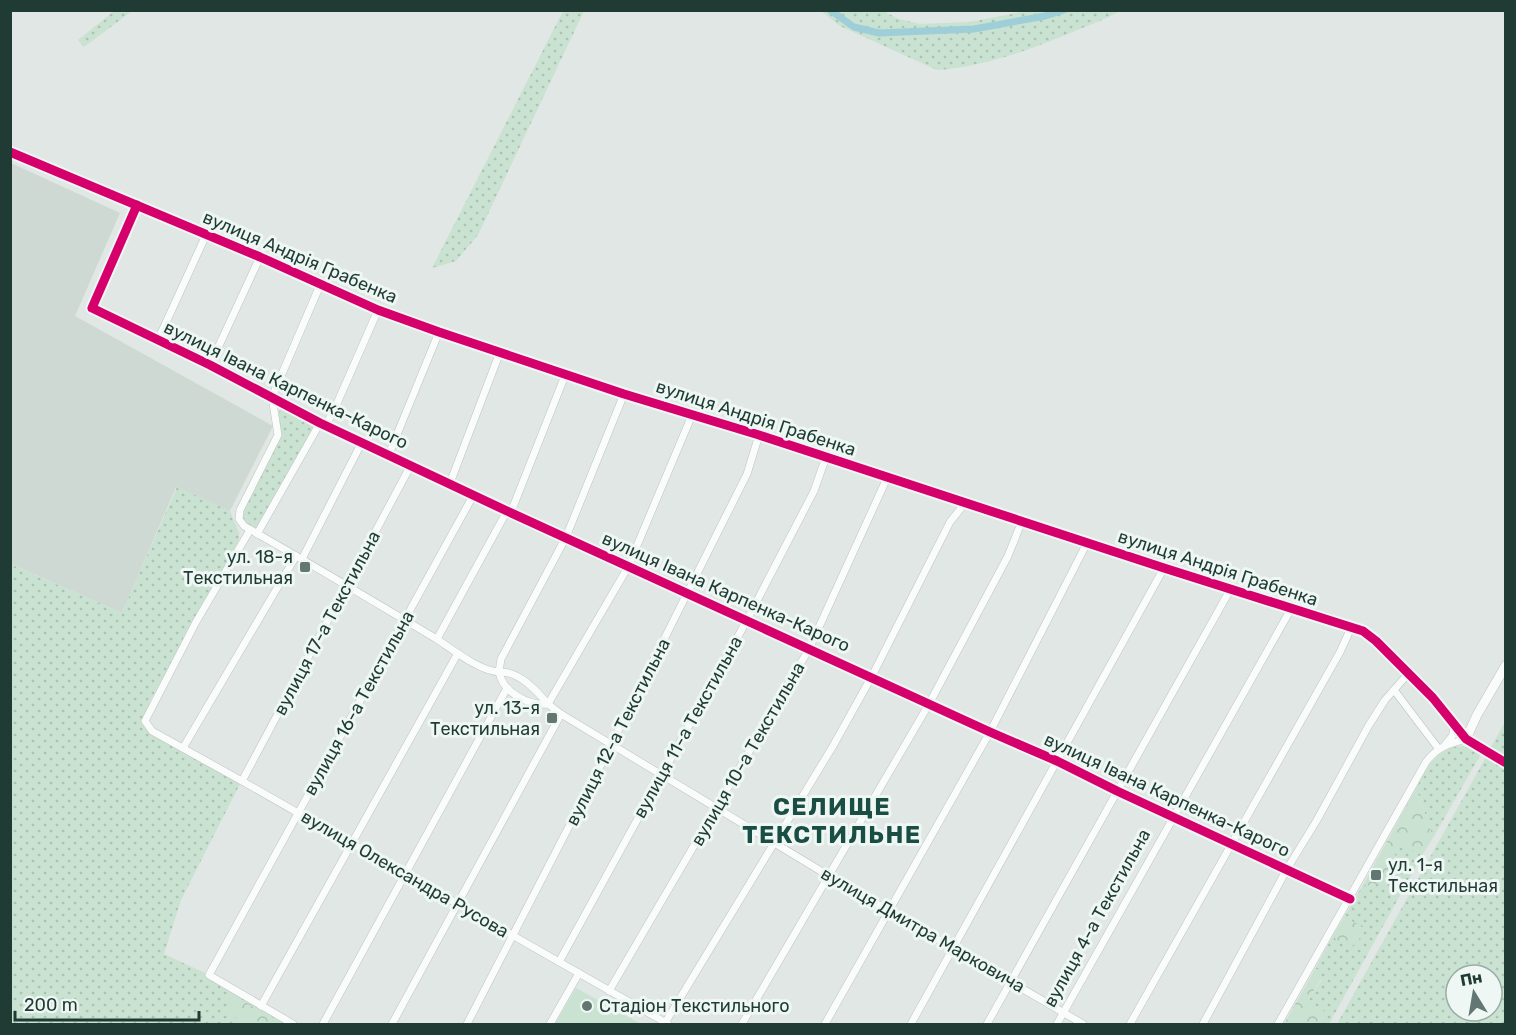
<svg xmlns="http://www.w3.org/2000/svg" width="1516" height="1035" font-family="Rubik,sans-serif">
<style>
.built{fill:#ced9d4}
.grass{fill:url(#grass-dots);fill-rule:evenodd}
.forest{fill:url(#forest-crowns)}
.park{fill:#c9e2d1}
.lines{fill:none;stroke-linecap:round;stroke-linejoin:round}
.canal{stroke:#9eced8;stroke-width:7}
.minor-casing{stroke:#bec4c1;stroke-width:8}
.tertiary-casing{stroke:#bec4c1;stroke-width:10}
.minor{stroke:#fafbfb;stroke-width:7}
.tertiary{stroke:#fafbfb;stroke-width:9}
.cycleway-casing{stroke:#eef7f3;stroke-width:13}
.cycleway{stroke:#d6006c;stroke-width:9}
.poi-dot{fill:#637772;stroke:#eef7f3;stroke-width:2}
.labels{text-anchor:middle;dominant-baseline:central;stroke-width:6;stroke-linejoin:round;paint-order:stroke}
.street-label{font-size:18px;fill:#1f3b34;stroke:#eef7f3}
.poi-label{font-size:18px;fill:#1f3b34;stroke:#eef7f3;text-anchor:end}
.district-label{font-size:24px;font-weight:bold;letter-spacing:1.5px;fill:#1a4d43;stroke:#eef7f3}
</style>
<defs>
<pattern id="grass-dots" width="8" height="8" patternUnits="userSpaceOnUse" patternTransform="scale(1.5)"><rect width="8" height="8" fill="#c9e2d1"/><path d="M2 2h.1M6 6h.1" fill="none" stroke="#acc3b4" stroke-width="1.8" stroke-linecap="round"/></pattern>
<pattern id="forest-crowns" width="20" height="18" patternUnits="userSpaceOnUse" patternTransform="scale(1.5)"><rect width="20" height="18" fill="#c9e2d1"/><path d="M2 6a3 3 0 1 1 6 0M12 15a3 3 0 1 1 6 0" fill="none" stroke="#acc3b4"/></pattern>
</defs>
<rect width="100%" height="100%" fill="#e1e7e4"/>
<path class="built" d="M11,163l109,50 -45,103 198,110 -43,85 -54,-24 -54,126 -111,-49z"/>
<g class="grass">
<path d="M114,11h18l-48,36 -6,-7z"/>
<path d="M563,11h21l-106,224 -22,26 -24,7z"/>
<path d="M821,11h62l16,8 21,5 49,-2 58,-11h93c-12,7 -25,12 -38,17 -44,19 -97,39 -145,42l-97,-44z"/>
<path d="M281,409l12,3 24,13 -60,104 -12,-7 -4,-4v-7l40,-76 -3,-22z"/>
<path d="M177,487l53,24 9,22v7l-89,161 -5,25 10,9 85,49 -59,116 -17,54 41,19 3,5 77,46h-274l-1,-460 112,49z"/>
<path d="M1505,722v34l-15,-7z"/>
<path d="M1463,746l18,8 -48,84 -14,-43 -6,-1c14,-24 19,-46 50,-48z"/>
<path d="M1486,757l19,12v255h-168zM1456,975h36v36h-36z"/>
<path d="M1394,845l30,7 -95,172h-10l6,-2 -16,-21 1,-5 11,-15 -3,-12h-3l20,-37v7l22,-16 -14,-4 20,-34c14,3 24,-9 37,-14l3,-7 -9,-10z"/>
</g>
<g class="forest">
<path d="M1413,794l6,1 14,43 -9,14 -30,-6v8l10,13 -30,19 -11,-1z"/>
<path d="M1343,919l14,4 8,4 -8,17 -9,3 -13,-8v-7z"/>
<path d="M1315,969h3l3,2c1,16 -10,17 -12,30l4,4 7,2 7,8 -2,7 -6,2h-35z"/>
<path d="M231,994l53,30h-35l-7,-1 -15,-13z"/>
</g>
<path class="park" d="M576,988l65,36h-86z"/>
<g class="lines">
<path class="canal" d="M830,10l24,17 25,6 95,-4 71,-13 19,-6"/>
<g class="minor-casing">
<g id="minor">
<path d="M10,152l250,105 118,53 61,22 928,301 66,65 33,41c-18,5 -29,8 -40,23l-148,262"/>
<path d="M137,205l-45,103 118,57 110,58 187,88 483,221 67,29 60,30 233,108"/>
<path d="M321,283l-49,114 6,38 -38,75 -1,9 5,7c64,36 127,74 191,112 17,11 44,33 64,34 4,21 30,34 49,32l13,10 268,162 254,148"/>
<path d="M158,340l48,-105"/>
<path d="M210,365l50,-108"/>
<path d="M624,394l-58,143 -65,122 -2,13c20,-1 37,18 49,32l80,-137 64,-152"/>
<path d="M326,425l9,-17 43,-98"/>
<path d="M389,454l50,-122"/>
<path d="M450,483l50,-131"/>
<path d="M511,512l55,-139"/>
<path d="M250,530l-54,92 -51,99 7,10 90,50 426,243"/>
<path d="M257,534l63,-111"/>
<path d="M302,559l60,-117"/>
<path d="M437,639l70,-128"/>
<path d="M1394,690l44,58"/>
<path d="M1445,745l8,-10 1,-11"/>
<path d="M183,748l113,-192"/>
<path d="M242,781l169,-316"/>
<path d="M559,962l188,-342 67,-129 12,-34"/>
<path d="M609,991l200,-342 78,-171"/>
<path d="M261,1006l197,-353"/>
<path d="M665,1023l168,-277 39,-70 78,-154 11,-14 3,-7"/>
<path d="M293,1024l-84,-49 265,-481"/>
<path d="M323,1024l184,-336"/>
<path d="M392,1024l169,-310"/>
<path d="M467,1024l144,-279 136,-271 12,-39"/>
<path d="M550,1024l29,-51"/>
<path d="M742,1024l187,-320 79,-148 14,-35"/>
<path d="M825,1024l165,-292 97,-189"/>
<path d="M911,1024l253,-456"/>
<path d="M987,1024l243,-434"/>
<path d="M1057,1024l234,-415"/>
<path d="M1130,1024l210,-372 11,-24"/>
<path d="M1203,1024l84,-155 30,-49 52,-95 16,-25 22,-25"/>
</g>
</g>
<g class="tertiary-casing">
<path id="tertiary" d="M1506,665l-29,50 -11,24 40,24"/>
</g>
<use href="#minor" class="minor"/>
<use href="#tertiary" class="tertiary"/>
<g class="cycleway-casing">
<g id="cycleway">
<path d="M10,152l250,105 118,53 61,22 185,62 135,41 405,133 199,63 13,10 57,57 33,41 40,24"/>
<path d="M137,205l-45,103 118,57 110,58 187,88 483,221 67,29 60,30 233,108"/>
</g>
</g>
<use href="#cycleway" class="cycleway"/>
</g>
<g class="poi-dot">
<rect x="299" y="561" width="12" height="12" rx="3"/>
<rect x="546" y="712" width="12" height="12" rx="3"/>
<rect x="1370" y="869" width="12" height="12" rx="3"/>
<circle cx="587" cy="1006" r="6"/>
</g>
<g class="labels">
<g class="street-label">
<text transform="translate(300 257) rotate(23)">вулиця Андрія Грабенка</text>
<text transform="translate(286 385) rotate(26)">вулиця Івана Карпенка-Карого</text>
<text transform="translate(756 418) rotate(18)">вулиця Андрія Грабенка</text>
<text transform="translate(1218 568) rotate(18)">вулиця Андрія Грабенка</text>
<text transform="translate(726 592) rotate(24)">вулиця Івана Карпенка-Карого</text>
<text transform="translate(327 623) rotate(-62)">вулиця 17-а Текстильна</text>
<text transform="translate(359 703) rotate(-61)">вулиця 16-а Текстильна</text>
<text transform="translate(688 727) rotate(-61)">вулиця 11-а Текстильна</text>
<text transform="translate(618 732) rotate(-63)">вулиця 12-а Текстильна</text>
<text transform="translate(748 754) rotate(-60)">вулиця 10-а Текстильна</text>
<text transform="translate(1167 795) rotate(25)">вулиця Івана Карпенка-Карого</text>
<text transform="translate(405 874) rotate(30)">вулиця Олександра Русова</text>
<text transform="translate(1097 918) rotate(-61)">вулиця 4-а Текстильна</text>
<text transform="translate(923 930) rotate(30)">вулиця Дмитра Марковича</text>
</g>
<g class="poi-label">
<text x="293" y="557">ул. 18-я<tspan x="293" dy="21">Текстильная</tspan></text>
<text x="540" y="708">ул. 13-я<tspan x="540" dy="21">Текстильная</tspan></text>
<text x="1388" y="865" text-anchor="start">ул. 1-я<tspan x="1388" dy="21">Текстильная</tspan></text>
<text x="599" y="1006" text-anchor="start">Стадіон Текстильного</text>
</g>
<g class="district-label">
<text x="832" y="807">СЕЛИЩЕ<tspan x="832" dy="28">ТЕКСТИЛЬНЕ</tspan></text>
</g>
</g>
<rect width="1516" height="1035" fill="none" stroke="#1f3b34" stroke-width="24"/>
<g transform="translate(1474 993) rotate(349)"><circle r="28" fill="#eef7f3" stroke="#9baca7" stroke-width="1.5"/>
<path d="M0-4.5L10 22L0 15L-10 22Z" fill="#637772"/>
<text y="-9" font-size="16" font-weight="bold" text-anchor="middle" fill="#1f3b34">Пн</text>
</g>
<path d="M15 1011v9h184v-9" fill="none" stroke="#1f3b34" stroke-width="3"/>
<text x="24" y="1011" font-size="18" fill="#1f3b34" stroke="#eef7f3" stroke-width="4.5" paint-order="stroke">200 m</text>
</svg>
